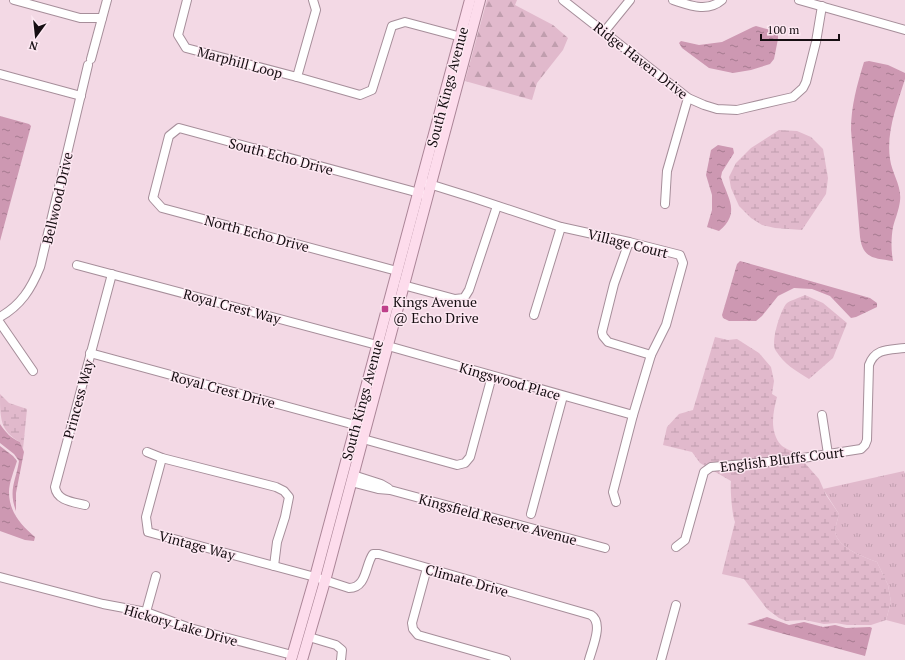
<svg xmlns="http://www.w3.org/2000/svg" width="905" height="660" font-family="'PT Serif',serif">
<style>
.grass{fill:url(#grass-tufts)}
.forest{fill:url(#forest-firs)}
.wetland{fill:url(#wetland-marsh)}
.water{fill:url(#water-ripples)}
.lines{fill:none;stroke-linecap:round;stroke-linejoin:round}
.minor-casing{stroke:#a68e9a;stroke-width:10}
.major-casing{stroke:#ab8597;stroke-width:12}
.minor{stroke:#fff;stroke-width:8}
.major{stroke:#fddcec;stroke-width:10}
.poi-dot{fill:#bf3f8a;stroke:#fde8f2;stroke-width:1.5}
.labels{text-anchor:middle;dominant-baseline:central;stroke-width:3;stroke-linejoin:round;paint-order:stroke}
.street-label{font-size:14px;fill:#160e12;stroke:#fde8f2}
.poi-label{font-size:14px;fill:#160e12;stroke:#fde8f2;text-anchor:start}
</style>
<defs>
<pattern id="grass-tufts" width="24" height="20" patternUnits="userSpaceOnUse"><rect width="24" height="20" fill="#e1b9cc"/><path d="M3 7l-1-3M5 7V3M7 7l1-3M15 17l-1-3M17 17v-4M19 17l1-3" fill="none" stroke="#c09eae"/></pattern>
<pattern id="forest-firs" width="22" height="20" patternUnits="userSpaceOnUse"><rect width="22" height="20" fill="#e1b9cc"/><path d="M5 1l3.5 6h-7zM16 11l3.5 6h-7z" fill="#c09eae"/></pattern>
<pattern id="wetland-marsh" width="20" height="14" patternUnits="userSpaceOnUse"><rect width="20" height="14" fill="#e1b9cc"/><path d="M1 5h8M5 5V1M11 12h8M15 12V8" fill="none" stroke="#c09eae"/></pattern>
<pattern id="water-ripples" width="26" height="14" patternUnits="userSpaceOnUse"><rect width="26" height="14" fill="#cd98b2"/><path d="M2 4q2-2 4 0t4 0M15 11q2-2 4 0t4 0" fill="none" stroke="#a57a8f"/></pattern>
</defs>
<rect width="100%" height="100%" fill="#f3d9e5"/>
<path class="grass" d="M904,471l1,3v151l-19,-5 5,-18 -3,-17 -11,-23c-13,-5 -39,-14 -42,-30 0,-5 3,-13 4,-18l-16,-25z"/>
<path class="forest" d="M487,0h30l-2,5 38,20 15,13 -5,12 -26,33 -5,17 -67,-19z"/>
<g class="wetland">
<path d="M779,130l18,1 14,6 12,12 5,29 -2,16 -24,36 -27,-2 -13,-3 -11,-7 -12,-12 -8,-18 -2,-11 7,-14 15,-15z"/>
<path d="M805,295l18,8 24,20 -14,35 -24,21c-13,-8 -25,-15 -33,-28 -6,-8 4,-39 10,-47 4,-4 14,-6 19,-9z"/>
<path d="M715,337l13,3 9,-1 22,14 12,14 3,14 -2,13 5,3c-4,15 -8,34 4,48 4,4 14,7 19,10l-93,12 -7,-4 -8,-11 -29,-7 4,-18 12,-13 14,-4z"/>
<path d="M0,394l9,9 18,6 -4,40 -3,-7c-20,-11 -20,-24 -20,-48z"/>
<path d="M803,461l16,18 7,16 13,19c-1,5 -4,13 -4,18 3,16 29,25 42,30l11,23 3,17 -5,18 -15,5h-24l-11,-2 -12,1 -19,-4 -19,1 -7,-3 -12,-9 -23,-30 -22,-5 13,-52c-3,-7 -5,-33 -4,-41l-19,-11z"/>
</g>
<g class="water">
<path d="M756,26l22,6v7l-4,20 -4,5 -19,6 -18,3 -24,-5 -27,-20 -3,-5 2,-2 18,4 23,-3 31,-15z"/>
<path d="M869,61l19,4 17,8v6c-8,26 -19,53 -15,80 2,15 12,27 10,42 -1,9 -5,18 -7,26 -2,11 -2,23 0,34 -19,-3 -30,-2 -33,-24l-9,-107c0,-24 6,-45 13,-68z"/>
<path d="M0,116l29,8 2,2 -31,115z"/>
<path d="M718,145l15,3 1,5 -12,19 -1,5c7,22 20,36 -2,54l-12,-4 5,-17v-15l-6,-20 5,-25z"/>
<path d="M740,261l130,37 7,5v4l-21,10 -5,1 -21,-22 -18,-7 -18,-1 -16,8 -16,20 -6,5h-27l-6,-3 -1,-3 15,-51z"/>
<path d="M0,424c6,9 11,14 20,18l4,10 -8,41v18c-8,-21 0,-30 3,-50l-5,-7 -14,-11z"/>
<path d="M0,446l13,10 4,5c-3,10 -8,22 -8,31 0,20 12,33 26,45l-1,4 -9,-1 -25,-9z"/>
<path d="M767,617l22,8 15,-3 19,5 12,-2 11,3 24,-1 2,1 -7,28 -118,-32z"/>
</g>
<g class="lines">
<g class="minor-casing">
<g id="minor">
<path d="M14,0l66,18h22"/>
<path d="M187,0l-9,35 8,13 111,29 19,-67 -3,-10"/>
<path d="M563,0l125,98 16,7 13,4 20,1 56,-13 10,-9 3,-6 10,-40 6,-36"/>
<path d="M673,0c16,5 34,13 49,0"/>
<path d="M799,0l106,30"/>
<path d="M604,32l26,-32"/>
<path d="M91,59l16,-59"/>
<path d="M0,74l81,22"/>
<path d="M297,77l63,18 12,-5 20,-64 13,-4 60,16"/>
<path d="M426,183l48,15 87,29 68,15 51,13 3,8 -17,62 -15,30 -18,60 -20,77 3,10"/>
<path d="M665,204l2,-33 21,-73"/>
<path d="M629,242l-15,42 -12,48 1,4 5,6 43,13"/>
<path d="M77,265l300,80 11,1 245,69"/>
<path d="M397,271l-235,-63 -9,-10 16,-62 10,-8 244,66"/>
<path d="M403,285l52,14 9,-1 5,-8 28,-84"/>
<path d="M534,315l27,-88"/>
<path d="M0,317c21,-12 31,-28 40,-50l48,-202"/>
<path d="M0,323l33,48"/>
<path d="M90,353l265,72"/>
<path d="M822,415l6,39"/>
<path d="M363,439l94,26 8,-2 5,-6 22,-81"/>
<path d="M147,452l15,6 114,29 8,4 5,6 -4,20 -8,25 -3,24"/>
<path d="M162,458l-16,59 2,15 167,45 34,11c18,0 16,-23 24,-34h6l212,61c13,8 1,33 -2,45"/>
<path d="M353,475l28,9 7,4"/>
<path d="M351,482l27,7 12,1 215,58"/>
<path d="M85,505c-12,-3 -28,-4 -30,-18l57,-213"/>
<path d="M531,514l32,-118"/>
<path d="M676,547l9,-7 19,-68 7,-5 79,-7 71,-11 4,-4 2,-5 2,-75c6,-17 20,-15 36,-17"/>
<path d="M427,568l-15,55 1,6 5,6 88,25"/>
<path d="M0,577l103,27 43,8 44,16 102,27"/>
<path d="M146,612l10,-36"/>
<path d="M309,637l27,8 6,5 -1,10"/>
<path d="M661,660l15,-55"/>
</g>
</g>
<g class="major-casing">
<g id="major">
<path d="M291,660l24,-83 155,-577"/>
<path d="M302,660l23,-79 155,-581"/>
</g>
</g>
<use href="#minor" class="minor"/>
<use href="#major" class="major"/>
</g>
<rect class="poi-dot" x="381" y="305" width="8" height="8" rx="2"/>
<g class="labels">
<g class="street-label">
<text transform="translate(641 60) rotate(38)">Ridge Haven Drive</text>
<text transform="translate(240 62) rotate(15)">Marphill Loop</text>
<text transform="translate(447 87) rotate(-75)">South Kings Avenue</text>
<text transform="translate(281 156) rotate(15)">South Echo Drive</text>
<text transform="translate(57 198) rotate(-77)">Bellwood Drive</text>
<text transform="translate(257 233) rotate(15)">North Echo Drive</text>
<text transform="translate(628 243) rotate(14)">Village Court</text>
<text transform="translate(232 306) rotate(15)">Royal Crest Way</text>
<text transform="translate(510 381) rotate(16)">Kingswood Place</text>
<text transform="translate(223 389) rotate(15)">Royal Crest Drive</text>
<text transform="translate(78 399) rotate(-75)">Princess Way</text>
<text transform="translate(362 400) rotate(-75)">South Kings Avenue</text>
<text transform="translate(782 459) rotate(-7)">English Bluffs Court</text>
<text transform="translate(498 519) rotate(15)">Kingsfield Reserve Avenue</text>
<text transform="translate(197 545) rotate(15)">Vintage Way</text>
<text transform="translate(467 580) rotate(16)">Climate Drive</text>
<text transform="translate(181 625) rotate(16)">Hickory Lake Drive</text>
</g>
<g class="poi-label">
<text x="393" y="301">Kings Avenue<tspan x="393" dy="16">@ Echo Drive</tspan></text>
</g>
</g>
<g transform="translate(36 36) rotate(195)" stroke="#fde8f2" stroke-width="3" paint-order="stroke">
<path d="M0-3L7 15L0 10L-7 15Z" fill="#160e12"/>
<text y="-6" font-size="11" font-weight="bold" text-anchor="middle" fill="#160e12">N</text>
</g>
<path d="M761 34v6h78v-6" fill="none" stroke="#160e12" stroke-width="2"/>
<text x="767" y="34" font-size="12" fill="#160e12" stroke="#fde8f2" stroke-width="3" paint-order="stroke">100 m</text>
</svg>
